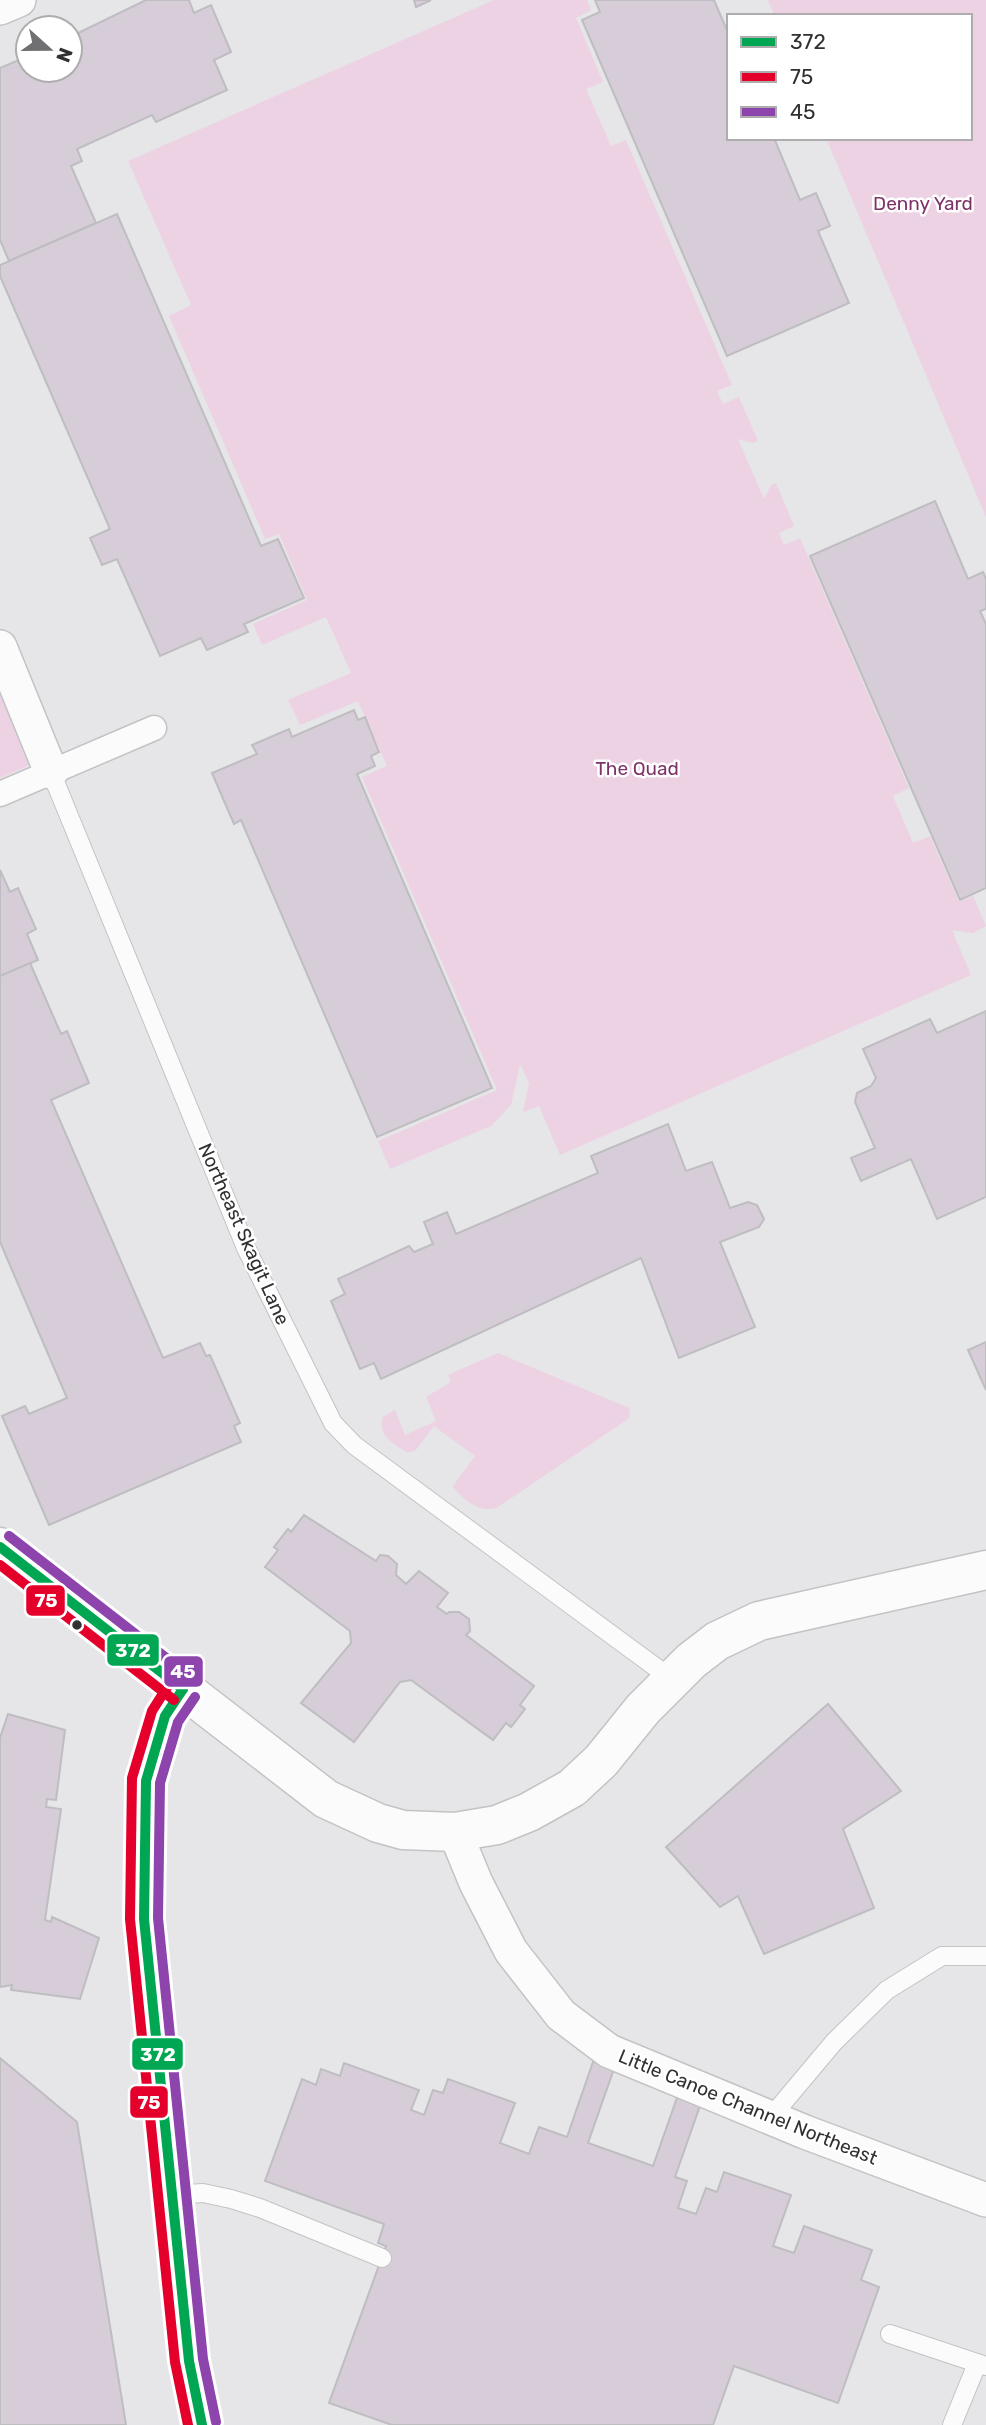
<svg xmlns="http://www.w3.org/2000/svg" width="986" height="2425" font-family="Rubik,sans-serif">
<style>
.green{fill:#edd2e4}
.building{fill:#d6cdd9;stroke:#bebdc0;stroke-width:2}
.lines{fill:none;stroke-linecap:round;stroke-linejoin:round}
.service-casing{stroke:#c3c3c4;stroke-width:20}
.pedestrian-casing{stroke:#c3c3c4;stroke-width:27}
.minor-casing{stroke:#c3c3c4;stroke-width:36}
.tertiary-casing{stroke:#c3c3c4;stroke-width:41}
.service{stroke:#fbfbfc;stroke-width:18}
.pedestrian{stroke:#fbfbfc;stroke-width:24}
.minor{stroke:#fbfbfc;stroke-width:33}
.tertiary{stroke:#fbfbfc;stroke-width:38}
.bus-1-casing{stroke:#fff;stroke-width:16}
.bus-2-casing{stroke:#fff;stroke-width:16}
.bus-3-casing{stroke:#fff;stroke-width:16}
.bus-1{stroke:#00a651;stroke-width:10}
.bus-2{stroke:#e4002b;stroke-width:10}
.bus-3{stroke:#8e44ad;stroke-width:10}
.bus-dot{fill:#313133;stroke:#fff;stroke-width:2.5}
.labels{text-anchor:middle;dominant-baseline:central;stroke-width:5;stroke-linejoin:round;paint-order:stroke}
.park-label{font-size:19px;fill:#7e3368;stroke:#fff}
.street-label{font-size:19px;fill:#313133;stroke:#fff}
.line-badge{stroke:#fff;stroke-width:2.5}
.badge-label{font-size:19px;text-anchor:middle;font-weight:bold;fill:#fff}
</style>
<rect width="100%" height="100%" fill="#e6e5e8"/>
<g class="green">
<path d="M494,0h93l4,10 -15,8 27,64 -17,7 25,57 15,-6 106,245 -15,6 6,13 16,-7 19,44 -5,2 -15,-4 26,60 7,-14 5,-2 18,43 -15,7 5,12 16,-7 109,250 -16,8 20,47 17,-7 29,66 14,-6 13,30 -13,7 -21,-3 19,45 -411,180 -21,-49 -16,6 6,-29 -9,-19 -9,41 -20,21 -101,43 -12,-28 119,-51 -135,-313 25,-11 -29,-65 -58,24 -12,-25 63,-27 -25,-56 -64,28 -9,-21 54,-24 -28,-66 -14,5 -96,-223 22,-11 -63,-144z"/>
<path d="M768,0h218v517l-160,-379h144v-122h-195z"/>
<path d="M0,681l34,82 -34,15z"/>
<path d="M498,1353l131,55 1,6 -2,5 -130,88c-17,7 -34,-6 -44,-19l-1,-2 22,-30 -41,-30 -18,24 -8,3c-13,-8 -32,-18 -25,-36l12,-7 10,25 31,-14 -10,-24 25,-15 -3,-7z"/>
</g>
<g class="building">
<path d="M146,0h43l5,13 17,-8 20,47 -17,8 13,30 -71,32 -4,-7 -75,34 5,12 -11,5 25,57 -87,38 -9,-21v-172l28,-12v14h42v-33z"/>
<path d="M414,0h17l-15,7z"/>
<path d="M595,0h119l15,35v103h45l26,62 16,-7 14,33 -12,5 31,72 -122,53 -145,-336 18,-8z"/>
<path d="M117,214l144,332 17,-7 26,59 -60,26 4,8 -41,18 -6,-12 -41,18 -43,-97 -15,6 -12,-27 20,-9 -110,-253v-11z"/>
<path d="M935,501l33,78 15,-7 3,7v30l-6,2 6,13v264l-26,12 -150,-344z"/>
<path d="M354,710l4,10 7,-3 14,35 -8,4 4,10 -18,8 135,314 -115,49 -136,-317 -7,4 -22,-51 45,-19 -5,-9 37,-16 3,8z"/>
<path d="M0,870l10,22 8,-4 18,41 -9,5 11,26 -38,16z"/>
<path d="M30,963l31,71 6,-3 22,52 -38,17 112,258 37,-15 6,13 4,-1 30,68 -6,3 7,16 -192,83 -47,-109 23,-10 4,8 38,-16 -67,-156v-266z"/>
<path d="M986,1011v186l-49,22 -26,-60 -50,22 -10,-23 24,-10 -20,-46 2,-9 14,-7 5,-8 -13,-29 67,-30 7,14z"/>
<path d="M668,1124l18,47 26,-9 18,46 18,-6 9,3 7,14 -5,8 -39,15 35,85 -76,31 -38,-100 -260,121 -7,-16 -14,6 -29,-68 14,-7 -7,-15 71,-33 5,6 19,-8 -9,-22 23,-10 9,22 142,-61 -7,-17z"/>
<path d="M986,1342v48l-18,-40z"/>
<path d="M304,1515l72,46 4,-6 8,1 9,8 -1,11 10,9 13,-13 29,22 -11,14 10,7 2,-2h10l10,7 1,12 -4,4 68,51 -14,19 5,4 -14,18 -5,-4 -13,17 -82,-60 -11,2 -46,60 -53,-39 50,-60 -1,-12 -85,-64 13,-17 -4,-3 14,-18 3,3z"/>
<path d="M828,1704l73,87 -58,38 31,79 -110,46 -26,-58 -18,11 -54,-60z"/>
<path d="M8,1714l57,16 -9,70 -9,-1 -1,8 15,2 -16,111 6,2 1,-5 47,21 -19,61 -69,-9 1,-5 -12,2v-249z"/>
<path d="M0,2058l77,64 49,303h-126z"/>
<path d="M594,2059l21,7 -27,77 65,23 26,-74 23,8 -27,77 12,4 -9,27 18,6 10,-26 11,4 7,-20 67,23 -18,51 21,7 10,-27 68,24 -11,30 18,7 -41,116 -104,-37 -21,59h-321l-63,-22 57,-157 -8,-3 6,-19 -119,-43 37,-102 14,6 5,-16 19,7 4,-13 75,27 -8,20 13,5 9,-25 10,3 5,-14 67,24 -15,40 29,11 10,-27 28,10z"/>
</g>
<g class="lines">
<g class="service-casing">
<g id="service">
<path d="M51,772l195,476 87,175 21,22 319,235"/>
<path d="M771,2117l63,-75 53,-52 55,-34h44"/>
<path d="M173,2195l30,-2 28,6 29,9 122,50"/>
<path d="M890,2334l96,32"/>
<path d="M952,2425l25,-61"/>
</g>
</g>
<g class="pedestrian-casing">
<path id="pedestrian" d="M0,794l154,-66"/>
</g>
<g class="minor-casing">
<g id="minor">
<path d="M0,8l19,-8"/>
<path d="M0,647l51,125"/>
<path d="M455,1832l21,51 35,68 50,64 48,36 196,81 181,68"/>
</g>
</g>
<g class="tertiary-casing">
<g id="tertiary">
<path d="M0,1547l326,252 52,24 25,7 52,2 42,-7 32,-13 43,-24 29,-27 42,-52 48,-48 26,-20 42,-20 227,-51"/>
<path d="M183,1689l-18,27 -19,65 -2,138 45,442 13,64"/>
</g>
</g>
<use href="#service" class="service"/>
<use href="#pedestrian" class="pedestrian"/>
<use href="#minor" class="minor"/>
<use href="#tertiary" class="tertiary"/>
<g class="bus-1-casing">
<g id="bus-1">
<path d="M0,1547l183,142"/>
<path d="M183,1689l-18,27 -19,65 -2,138 45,442 13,64"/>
</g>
</g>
<g class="bus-2-casing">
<g id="bus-2">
<path d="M0,1565l174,135"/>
<path d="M171,1681l-19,30 -20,67 -2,141 45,443 13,63"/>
</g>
</g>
<g class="bus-3-casing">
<g id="bus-3">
<path d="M9,1536l183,142"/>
<path d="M195,1697l-17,25 -18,61 -2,135 45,441 13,63"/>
</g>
</g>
<use href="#bus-1" class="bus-1"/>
<use href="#bus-2" class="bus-2"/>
<use href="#bus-3" class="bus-3"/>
</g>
<circle class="bus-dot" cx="77" cy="1625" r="6"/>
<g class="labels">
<g class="park-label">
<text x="923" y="203">Denny Yard</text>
<text x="637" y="768">The Quad</text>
</g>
<g class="street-label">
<text transform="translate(244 1234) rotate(66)">Northeast Skagit Lane</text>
<text transform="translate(748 2107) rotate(22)">Little Canoe Channel Northeast</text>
</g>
</g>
<g class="line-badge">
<rect x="25" y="1584" width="41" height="33" rx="7" fill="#e4002b"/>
<rect x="106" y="1633" width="54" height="34" rx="7" fill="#00a651"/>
<rect x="163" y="1655" width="41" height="33" rx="7" fill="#8e44ad"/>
<rect x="131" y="2037" width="53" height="34" rx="7" fill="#00a651"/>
<rect x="129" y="2085" width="40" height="34" rx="7" fill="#e4002b"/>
</g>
<g class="badge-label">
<text x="46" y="1607">75</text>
<text x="133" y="1657">372</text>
<text x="183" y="1678">45</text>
<text x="158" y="2061">372</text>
<text x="149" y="2109">75</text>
</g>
<rect x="727" y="14" width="245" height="126" fill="#ffffff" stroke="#adadad" stroke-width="2"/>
<rect x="741" y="37" width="35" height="10" fill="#00a651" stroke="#adadad" stroke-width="2"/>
<text x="790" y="49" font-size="21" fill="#313133">372</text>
<rect x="741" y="72" width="35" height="10" fill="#e4002b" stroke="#adadad" stroke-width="2"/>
<text x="790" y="84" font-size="21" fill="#313133">75</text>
<rect x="741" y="107" width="35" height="10" fill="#8e44ad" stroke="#adadad" stroke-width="2"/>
<text x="790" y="119" font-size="21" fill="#313133">45</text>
<g transform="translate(49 49) rotate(111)"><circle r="33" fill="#ffffff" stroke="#adadad" stroke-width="2"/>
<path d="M0-5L12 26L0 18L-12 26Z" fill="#707072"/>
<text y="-10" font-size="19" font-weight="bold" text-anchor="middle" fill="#313133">N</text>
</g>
</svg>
